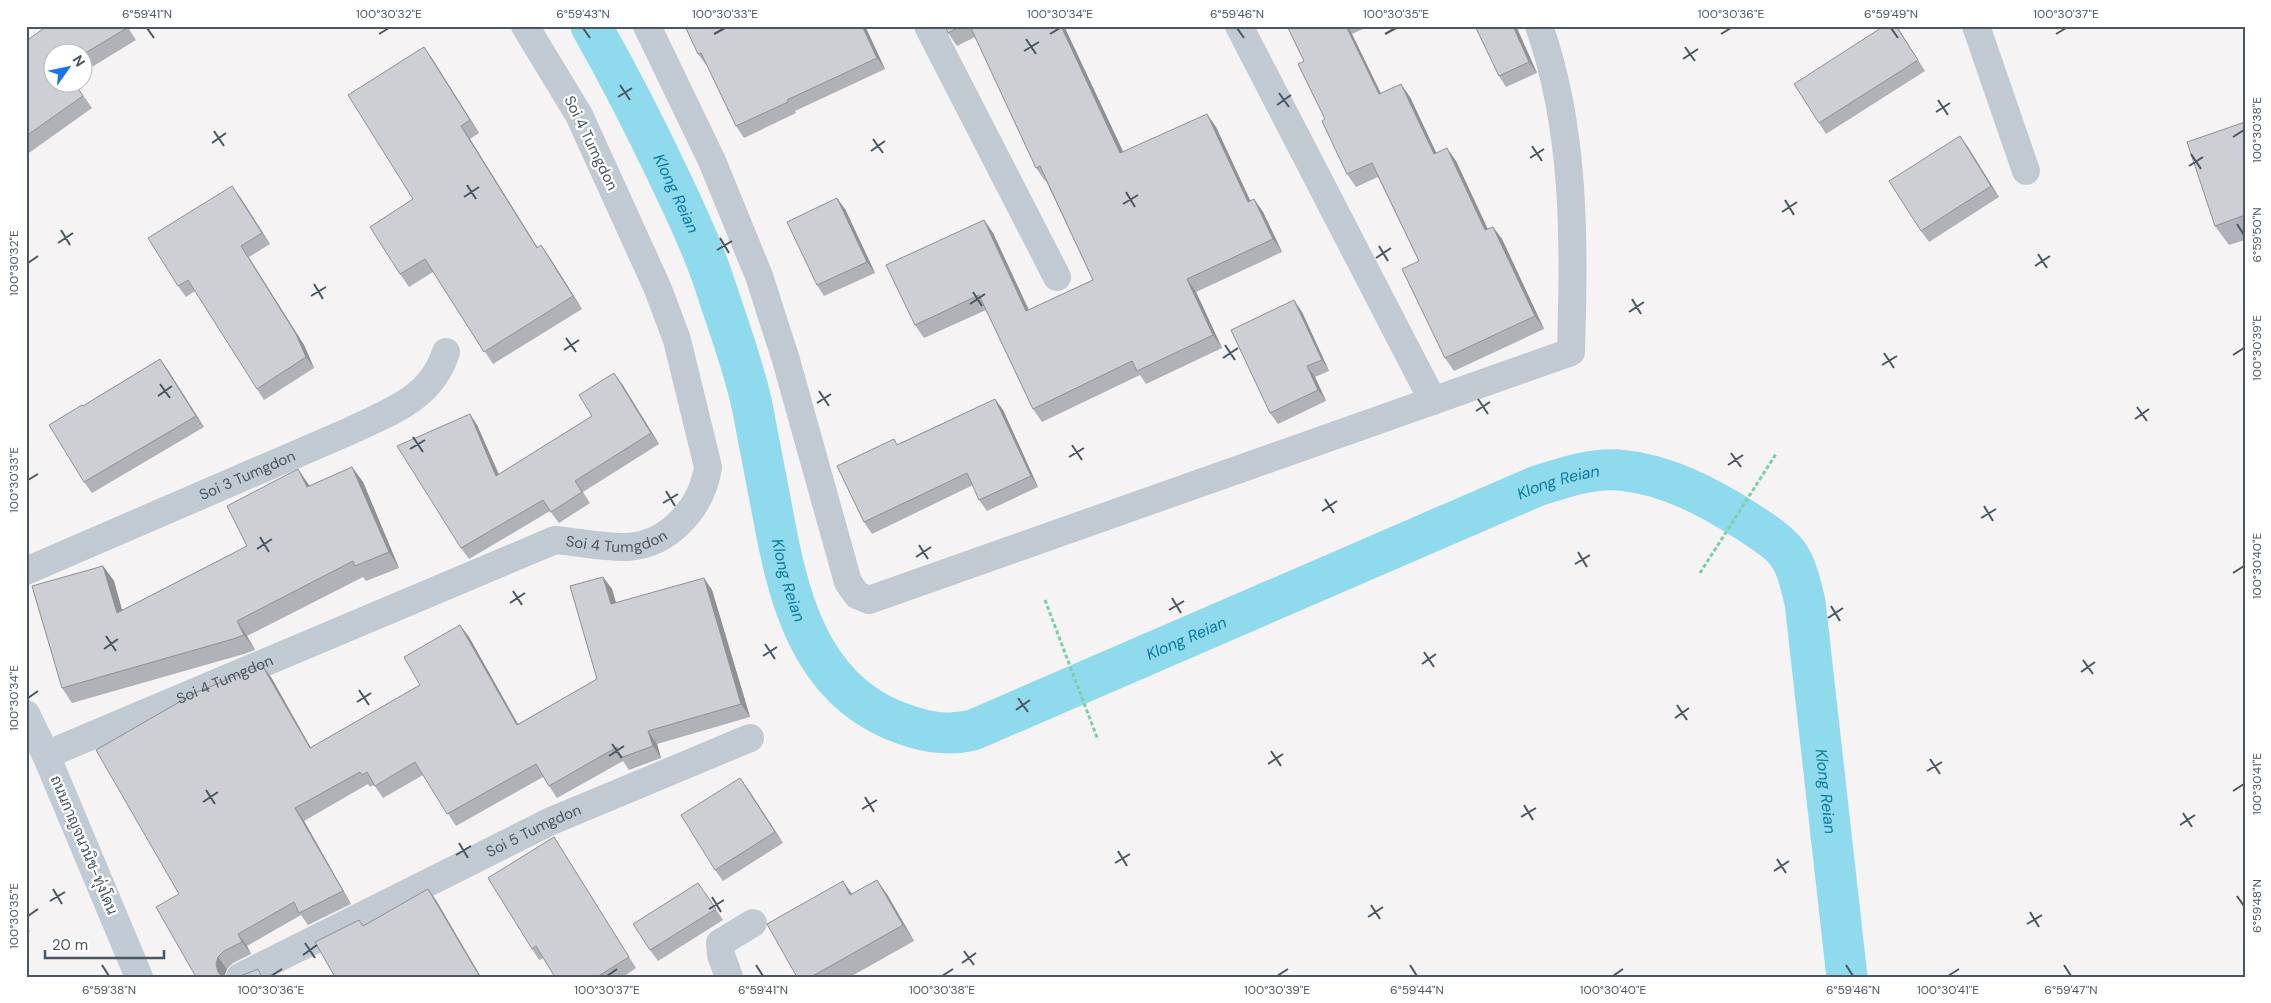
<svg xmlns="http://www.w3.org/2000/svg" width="2271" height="1003" font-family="'DM Sans',Sarabun,sans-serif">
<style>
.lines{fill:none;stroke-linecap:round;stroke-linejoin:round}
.canal{stroke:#90daee;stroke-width:41}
.path{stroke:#7ad0a6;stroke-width:3;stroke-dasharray:4 2.5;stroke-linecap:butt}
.street{stroke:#c1cad2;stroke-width:28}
.secondary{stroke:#c1cbd6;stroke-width:28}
.wall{fill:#b0b2b7}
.shaded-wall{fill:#909195}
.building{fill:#cdcfd5;stroke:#909195}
.ticks{fill:none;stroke:#4a5661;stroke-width:2}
.labels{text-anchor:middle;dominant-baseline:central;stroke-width:4.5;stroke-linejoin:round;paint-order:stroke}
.street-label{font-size:15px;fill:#4a5661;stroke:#fff}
.water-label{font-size:16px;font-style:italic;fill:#0c7c9b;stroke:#fff}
.neatline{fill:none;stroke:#4a5661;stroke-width:2}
.ticks-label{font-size:12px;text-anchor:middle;fill:#4a5661}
</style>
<rect width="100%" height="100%" fill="#f5f3f3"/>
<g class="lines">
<path class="canal" id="s1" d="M591,26c29,51 56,104 81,157 15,32 31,65 42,99 13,40 29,82 38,123 7,37 14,74 21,110 15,81 36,170 120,205 27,11 51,17 80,10l564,-244c26,-8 54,-18 82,-16 47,4 90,27 129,52 15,10 34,21 43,37 8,13 10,29 14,43l42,375"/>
<g class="path">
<path d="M1700,573l76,-119"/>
<path d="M1045,600l53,140"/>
</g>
<g class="street">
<path d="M647,26l65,135 47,115 27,84 62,222 9,13 12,5 702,-248c3,-110 5,-221 -32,-326"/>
<path d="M928,26l129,251"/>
<path d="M1239,26l194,375"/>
<path d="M1976,26l50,145"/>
<path id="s2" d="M26,571l324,-140c41,-20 81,-32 96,-79"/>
<path id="s3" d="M46,755l509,-215c24,2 49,8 73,7 42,-3 74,-40 80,-80l-31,-127 -19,-51 -79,-174 -54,-89"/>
<path id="s4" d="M240,977l309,-155 201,-84"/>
<path d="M729,977l-8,-22 -1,-12 33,-20"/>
</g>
<path class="secondary" d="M26,714l20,41 93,222"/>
</g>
<g class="wall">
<path d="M127,26l9,14 -54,33v-21h-30l40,56 -66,47v-114z"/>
<path d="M685,26h180l20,43 -90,42 1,2 -52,25 -8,-12 -29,-61h-1l-8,-11z"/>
<path d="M945,26h119l59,126 93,-25 34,74 4,-2 9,13 19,40 -86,40 26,56 -76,36 -6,-9 -98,47 -9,-13 -47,-99 -62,28 -9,-13 69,-105 9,13 36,77 64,-30 -47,-99h-1l-9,-13 -61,-131 -18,9 -9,-13z"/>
<path d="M1287,26h74l2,3 -11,5 29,59 29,4 26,56 20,8 32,68 5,-2 9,12 42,90 -90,42 -9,-13 -26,-97 -41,-84 -22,10 -9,-13 -22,-55 -21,-58z"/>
<path d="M1516,26l21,47 -31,14 -7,-11z"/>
<path d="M1897,26l28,45 -99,63 -7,-11z"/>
<path d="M424,47l9,13 46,73 -9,6 67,109 13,10 32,51 -89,55 -60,-92 -24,15 -9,-13 13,-75z"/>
<path d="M2245,122v118l-16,5 -14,-19z"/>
<path d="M1960,136l39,61 -70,45 -8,-11z"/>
<path d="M240,197l30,47 -21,13 55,88 10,23 -50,32 -69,-109 -9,6 -8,-11z"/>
<path d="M845,209l30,64 -51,23 -7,-11z"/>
<path d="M1302,312l27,59 -14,6 11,24 -48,23 -8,-11z"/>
<path d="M160,359l44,68 -112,66 -8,-11 -1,-76z"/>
<path d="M622,384l37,60 -76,48 7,11 -31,20 -9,-12 -81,48 -8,-11 16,-123 22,49 93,-58z"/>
<path d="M995,399l8,11 35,77 -51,24 -8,-11 -6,-15 -101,49 -8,-12 34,-78z"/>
<path d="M352,467l11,15 36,86 -33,13 -3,-4 -116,59 8,14 -11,4 -172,49 -10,-15 41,-122 11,15 8,29 125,-64 62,-60z"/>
<path d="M603,577l9,12 4,14 96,-13 38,127 -93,27 4,14 -32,12 -6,-9 -66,37 -14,-21 -87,49 -33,-51 -40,23 -9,-13 -4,2 -2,-3 -64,37 47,83 -43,21 -7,-10 -54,31 4,8 -18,9 -6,6 -3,8 -45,-83 92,-217 40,71 109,-63 40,-60 9,12 49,87 79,-45z"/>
<path d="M748,789l35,54 -60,38 -8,-11z"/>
<path d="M554,837l7,11 75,120 -13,9h-68l-12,-19 -4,2 -7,-11z"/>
<path d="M877,880l11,16 26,45 -64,36h-53l55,-83z"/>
<path d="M706,894l17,26 -65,41 -8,-11z"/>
<path d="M26,922l4,10 -4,1z"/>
</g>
<g class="shaded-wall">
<path d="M862,26h3l20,43 -8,-11z"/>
<path d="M1061,26h3l66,140 -10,-13z"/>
<path d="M1346,26h1l5,8 35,73 -8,-13z"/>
<path d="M1513,26h3l21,47 -8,-11z"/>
<path d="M424,47l9,13 46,73 -9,-13z"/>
<path d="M1401,84l9,13 33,70 -9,-13z"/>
<path d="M1207,114l9,13 41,88 -9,-13z"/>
<path d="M461,126l9,13 76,122 -9,-13z"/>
<path d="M1960,136l8,11 31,50 -8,-11z"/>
<path d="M1447,148l9,13 38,82 -9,-13z"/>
<path d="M232,186l8,11 30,47 -8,-11z"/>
<path d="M837,198l8,11 30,64 -8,-11z"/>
<path d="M1254,199l9,13 19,40 -9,-13z"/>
<path d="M984,220l9,13 42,91 -9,-13z"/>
<path d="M1493,227l9,12 42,90 -9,-13z"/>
<path d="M541,245l9,13 32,51 -9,-13z"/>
<path d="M241,246l63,99 10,23 -8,-11z"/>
<path d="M1187,279l9,13 26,56 -9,-13z"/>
<path d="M1294,300l8,12 27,59 -7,-11z"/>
<path d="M160,359l8,11 36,57 -8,-11z"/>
<path d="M1307,366l8,11 11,24 -8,-11z"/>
<path d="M614,373l8,11 37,60 -8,-11z"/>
<path d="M995,399l8,11 35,77 -7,-11z"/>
<path d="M470,414l7,11 27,62 -8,-11z"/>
<path d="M352,467l11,15 36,86 -10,-16z"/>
<path d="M298,469l11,16 9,17 -11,-15z"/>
<path d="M103,566l11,15 13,47 -10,-15z"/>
<path d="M603,577l9,12 8,27 -9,-12z"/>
<path d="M704,578l8,12 38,127 -9,-13z"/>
<path d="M237,621l10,15 8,14 -11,-15z"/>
<path d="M460,625l9,12 56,100 -8,-12z"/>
<path d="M262,665l9,12 47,84 -8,-13z"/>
<path d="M648,731l9,13 4,14 -8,-12z"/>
<path d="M740,778l8,11 35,54 -8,-11z"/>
<path d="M295,808l9,13 47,83 -8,-13z"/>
<path d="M877,880l11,16 26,45 -11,-16z"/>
<path d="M843,881l11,16 -4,-2z"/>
<path d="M428,889l8,11 45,77h-1z"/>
<path d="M238,934l9,12 4,8 -9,-12z"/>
<path d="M218,957l9,12 -3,8h-3l-3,-5 -2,-8z"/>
</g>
<g class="building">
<path d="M47,26h79l1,2 -45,27v-3h-30v30h22l9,14 -57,40v-95z"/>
<path d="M685,26h177l15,32 -90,42 1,2 -52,24 -35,-73 -3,1z"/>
<path d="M945,26h16l-13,7z"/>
<path d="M970,26h91l59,127 87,-39 41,88 6,-3 19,40 -86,40 26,56 -76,36 -5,-10 -99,48 -54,-114 -64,30 -29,-60 98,-45 42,91 67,-31 -53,-114 -4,2z"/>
<path d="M1287,26h59l33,68 22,-10 33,70 13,-6 38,82 8,-3 42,89 -90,42 -43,-89 17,-8 -47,-98 -25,11 -25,-53 3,-2 -27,-55 6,-3z"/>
<path d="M1475,26h38l16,36 -30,14z"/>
<path d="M1884,26h12l22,34 -99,63 -25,-39z"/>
<path d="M424,47l46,73 -9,6 76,122 4,-3 32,51 -89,56 -59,-93 -25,15 -30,-47 43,-28 -65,-104z"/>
<path d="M2245,122v93l-30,11 -28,-84z"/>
<path d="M1960,136l31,50 -70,45 -32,-50z"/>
<path d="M232,186l30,47 -21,13 55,88 10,23 -49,32 -69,-109 -10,6 -30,-48z"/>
<path d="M837,198l30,64 -50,23 -30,-63z"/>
<path d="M1294,300l28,60 -15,6 11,24 -48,23 -39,-83z"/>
<path d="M160,359l36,57 -112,66 -35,-57 33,-20 1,1z"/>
<path d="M614,373l37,60 -76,48 7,11 -31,20 -8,-12 -82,48 -64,-102 73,-32 26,62 96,-60 -13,-21z"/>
<path d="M995,399l36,77 -52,24 -12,-27 -103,49 -27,-56 57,-27 3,6z"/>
<path d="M352,467l37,85 -34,14 -2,-5 -116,60 7,14 -11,4 -171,49 -30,-102 71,-20 14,47 130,-67 -20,-40 71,-37 9,18z"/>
<path d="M603,577l8,27 93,-26 37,126 -93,27 5,15 -33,12 -3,-11 -68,39 -13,-22 -89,50 -32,-52 -40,24 -8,-14 -5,3 -2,-3 -65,36 48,83 -44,22 -5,-11 -56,32 4,8 -18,9 -6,6 -2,7 2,8 4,5h-26l-40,-70 23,-13 -83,-144 99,-57 67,-28 48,83 110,-63 -16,-28 56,-32 57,100 80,-46 -27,-93z"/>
<path d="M740,778l35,54 -60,38 -34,-55z"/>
<path d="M554,837l75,120 -32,20h-42l-19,-31 -4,3 -44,-71z"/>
<path d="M877,880l26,45 -92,52h-14l-30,-53 76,-43 7,14z"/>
<path d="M698,883l18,26 -66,41 -17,-26z"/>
<path d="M428,889l52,88h-110l-1,-1 -2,1h-32l-20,-35 44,-22 4,6z"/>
<path d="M258,969l4,8h-24z"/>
</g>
<path class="ticks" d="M147,28l7,10M583,28l7,10M1237,28l7,10M1891,28l7,10M379,34l10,-6M714,34l11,-6M1050,34l10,-6M1385,34l11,-6M1721,34l10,-6M2056,34l10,-6M1026,39l10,15M1685,47l10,14M1024,51l15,-9M1683,59l15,-10M620,85l10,15M1279,93l10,14M618,97l14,-9M1938,100l10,15M1277,105l14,-10M1936,112l14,-9M214,131l10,15M2233,137l11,-7M873,139l10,14M212,143l14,-10M1532,146l10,15M871,151l14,-10M2191,154l10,15M1530,158l14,-9M2189,166l14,-9M467,185l9,14M1126,192l9,15M464,197l15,-10M1785,200l9,15M1123,204l15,-9M1782,212l15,-10M2237,224l7,11M61,230l9,15M720,238l9,15M58,243l15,-10M1379,246l9,15M717,250l15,-9M2038,254l9,14M1376,258l15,-10M28,263l10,-7M2035,266l15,-10M314,284l9,15M973,292l9,14M311,296l15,-9M1632,299l9,15M970,304l15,-10M1629,312l15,-10M566,338l10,14M1225,345l10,15M564,350l15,-10M1884,353l10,15M2233,355l11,-7M1223,358l15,-10M1882,365l15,-9M160,384l10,14M819,391l10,15M158,396l14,-10M1478,399l10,15M817,403l14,-9M2137,407l10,14M1476,411l14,-9M2135,419l14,-10M413,437l10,15M1072,445l10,15M410,449l15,-9M1731,453l10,14M1069,457l15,-9M1728,465l15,-10M28,480l10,-6M666,491l9,15M1325,499l9,14M663,503l15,-9M1984,506l9,15M1322,511l15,-10M1981,518l15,-9M260,537l9,15M919,545l9,14M257,549l15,-10M1578,552l9,15M916,557l15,-10M1575,564l15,-9M2233,573l11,-7M513,591l9,14M1172,598l9,15M510,603l15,-10M1831,606l9,15M1169,610l15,-9M1828,618l15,-10M106,636l10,15M765,644l10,15M104,649l14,-10M1424,652l10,15M763,656l14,-9M2083,660l10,14M1422,664l14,-10M2081,672l14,-10M359,690l10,15M28,698l10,-7M1018,698l10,14M357,702l14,-9M1677,705l10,15M1016,710l14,-10M1675,718l14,-10M612,744l10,14M1271,751l10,15M609,756l15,-10M1930,759l10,15M1268,764l15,-10M1927,771l15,-9M206,790l9,14M2233,791l11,-7M865,797l9,15M203,802l15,-10M1524,805l9,15M862,809l15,-9M2183,813l9,14M1521,817l15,-9M2180,825l15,-10M459,843l9,15M1118,851l9,15M456,855l15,-9M1777,859l9,14M1115,863l15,-9M1774,871l15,-10M53,889l9,15M2237,896l7,10M712,897l9,15M50,901l15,-9M1371,905l9,14M709,909l15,-9M2030,912l9,15M28,916l10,-7M1368,917l15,-10M2027,924l15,-9M305,943l10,15M964,951l10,14M303,955l14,-10M962,963l14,-10M102,965l7,11M756,965l7,11M1410,965l7,11M1846,965l7,11M2064,965l7,11M271,976l11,-7M607,976l10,-7M942,976l11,-7M1277,976l11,-7M1613,976l10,-7M1948,976l11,-7"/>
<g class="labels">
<g class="street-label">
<text transform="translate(591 143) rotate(64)">Soi 4 Tumgdon</text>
<text stroke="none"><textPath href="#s2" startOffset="241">Soi 3 Tumgdon</textPath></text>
<text stroke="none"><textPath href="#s3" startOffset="615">Soi 4 Tumgdon</textPath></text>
<text stroke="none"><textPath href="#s3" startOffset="194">Soi 4 Tumgdon</textPath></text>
<text stroke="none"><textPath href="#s4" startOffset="328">Soi 5 Tumgdon</textPath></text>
<text transform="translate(84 845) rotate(67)">ถนนกาญจนวนิช-ทุ่งโดน</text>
</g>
<g class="water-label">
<text stroke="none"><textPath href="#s1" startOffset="188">Klong Reian</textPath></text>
<text stroke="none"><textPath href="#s1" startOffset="1492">Klong Reian</textPath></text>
<text stroke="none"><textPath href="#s1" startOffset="592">Klong Reian</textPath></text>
<text stroke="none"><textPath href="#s1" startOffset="1088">Klong Reian</textPath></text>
<text stroke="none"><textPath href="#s1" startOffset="1988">Klong Reian</textPath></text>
</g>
</g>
<rect width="2271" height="1003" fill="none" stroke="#ffffff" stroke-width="55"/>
<g transform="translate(68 68) rotate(57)"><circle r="24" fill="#ffffff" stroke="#b7bbc0"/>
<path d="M0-4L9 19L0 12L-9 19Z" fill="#1a73e8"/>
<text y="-8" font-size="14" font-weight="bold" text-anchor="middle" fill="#4a5661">N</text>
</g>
<path d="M45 950v8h119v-8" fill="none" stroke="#4a5661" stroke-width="2.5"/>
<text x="52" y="950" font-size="15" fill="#4a5661" stroke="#ffffff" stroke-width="4" paint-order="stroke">20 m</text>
<rect x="28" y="28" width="2216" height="948" class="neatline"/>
<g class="ticks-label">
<text x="147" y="18">6°59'41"N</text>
<text x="389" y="18">100°30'32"E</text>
<text x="583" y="18">6°59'43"N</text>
<text x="725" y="18">100°30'33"E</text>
<text x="1060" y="18">100°30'34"E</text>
<text x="1237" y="18">6°59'46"N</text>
<text x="1396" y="18">100°30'35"E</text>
<text x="1731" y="18">100°30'36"E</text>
<text x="1891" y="18">6°59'49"N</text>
<text x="2066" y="18">100°30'37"E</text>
<text transform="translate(2257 130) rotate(-90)" y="4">100°30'38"E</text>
<text transform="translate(2257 235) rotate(-90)" y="4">6°59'50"N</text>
<text transform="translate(14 263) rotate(-90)" y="4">100°30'32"E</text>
<text transform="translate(2257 348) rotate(-90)" y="4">100°30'39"E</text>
<text transform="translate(14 480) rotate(-90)" y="4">100°30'33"E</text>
<text transform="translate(2257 566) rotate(-90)" y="4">100°30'40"E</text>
<text transform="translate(14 698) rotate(-90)" y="4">100°30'34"E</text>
<text transform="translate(2257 784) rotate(-90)" y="4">100°30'41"E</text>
<text transform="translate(2257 906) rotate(-90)" y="4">6°59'48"N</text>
<text transform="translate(14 916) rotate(-90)" y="4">100°30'35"E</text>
<text x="109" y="994">6°59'38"N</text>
<text x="271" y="994">100°30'36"E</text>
<text x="607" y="994">100°30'37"E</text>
<text x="763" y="994">6°59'41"N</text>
<text x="942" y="994">100°30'38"E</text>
<text x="1277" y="994">100°30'39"E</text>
<text x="1417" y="994">6°59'44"N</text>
<text x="1613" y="994">100°30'40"E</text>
<text x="1853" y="994">6°59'46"N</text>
<text x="1948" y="994">100°30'41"E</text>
<text x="2071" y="994">6°59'47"N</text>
</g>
</svg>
